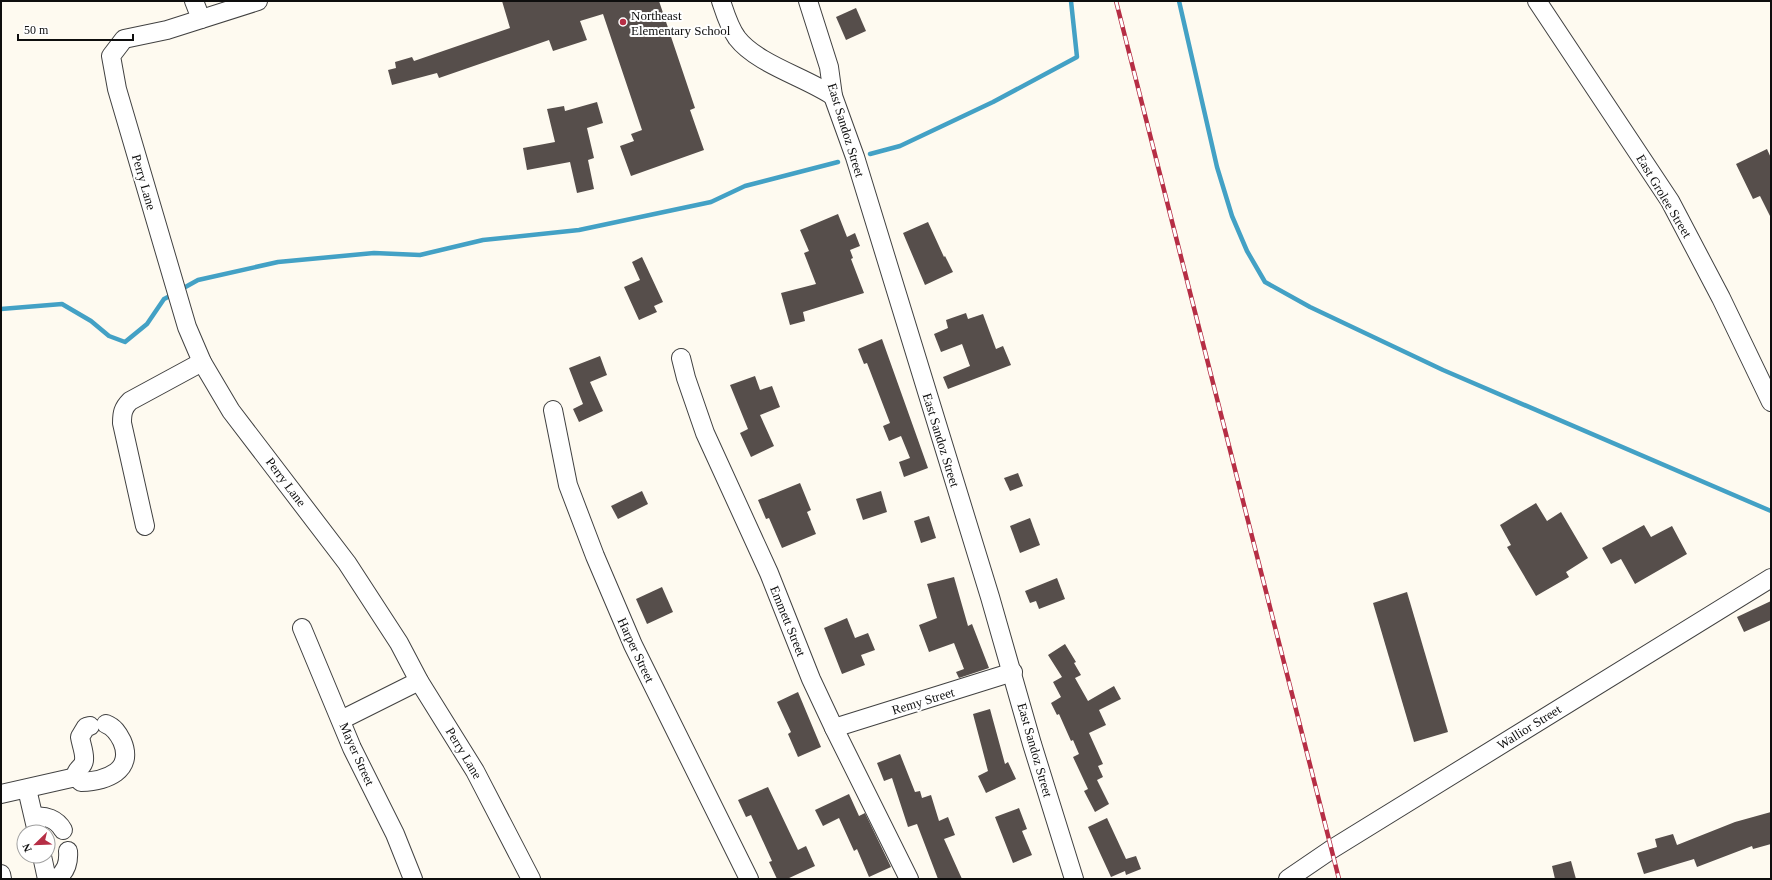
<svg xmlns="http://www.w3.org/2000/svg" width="1772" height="880" font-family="Georgia,serif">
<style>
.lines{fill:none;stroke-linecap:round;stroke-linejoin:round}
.stream{stroke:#43a1c5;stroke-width:4.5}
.building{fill:#564e4b}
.minor-casing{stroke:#414141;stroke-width:20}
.minor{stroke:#fff;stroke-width:18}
.rail-casing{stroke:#b62e45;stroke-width:4.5}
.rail{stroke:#fff;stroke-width:3;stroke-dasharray:9;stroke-linecap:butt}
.poi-dot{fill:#b62e45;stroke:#fff;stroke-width:1.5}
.labels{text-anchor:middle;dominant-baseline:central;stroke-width:4;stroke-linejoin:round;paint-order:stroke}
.poi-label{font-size:13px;fill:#0e0e0e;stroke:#fff;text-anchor:start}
.street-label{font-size:13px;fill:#0e0e0e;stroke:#fff}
</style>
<rect width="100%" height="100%" fill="#fefaf0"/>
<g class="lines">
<g class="stream">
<path d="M1179,1l38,166 15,49 15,35 18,31 45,25 133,63 328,141"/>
<path d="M870,154l30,-8 93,-44 84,-45 -6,-56"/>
<path d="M180,290l18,-10 80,-18 96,-9 46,2 63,-15 96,-10 132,-28 34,-16 93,-24"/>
<path d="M1,309l61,-5 29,17 18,15 16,6 22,-18 17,-25 10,-5"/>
</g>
</g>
<g class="building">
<path d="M502,1h157l36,107 -5,2 14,40 -73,26 -11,-30 14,-5 -3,-7 11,-4 -39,-116 -23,7 7,19 -34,11 -4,-11 -110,38 -2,-5 -45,12 -4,-15 8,-2 -1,-6 17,-5 2,4 96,-33z"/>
<path d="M856,8l10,23 -20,9 -10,-23z"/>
<path d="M597,102l6,21 -16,5 7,30 -6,2 6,29 -17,4 -7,-31 -43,8 -4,-22 32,-6 -8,-33 17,-3 1,5z"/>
<path d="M1767,149l4,9v60l-11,-22 -7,3 -17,-35z"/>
<path d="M838,214l9,23 8,-4 5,13 -10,4 3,8 -2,1 13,34 -61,19 2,9 -15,4 -9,-32 35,-9 -12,-31 5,-2 -9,-21z"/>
<path d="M928,222l16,35 1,-1 8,16 -28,13 -22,-52z"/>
<path d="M642,257l21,45 -9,4 3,6 -18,8 -15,-33 16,-7 -8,-18z"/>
<path d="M966,313l2,6 15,-5 13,35 7,-3 8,19 -63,24 -5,-12 27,-11 -8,-22 -21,8 -7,-18 14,-6 -2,-8z"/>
<path d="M882,339l46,129 -24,9 -5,-15 11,-4 -9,-22 -12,5 -6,-15 7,-3 -23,-60 -3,1 -6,-15z"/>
<path d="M600,356l7,19 -17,7 13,29 -24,11 -6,-13 10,-5 -14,-36z"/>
<path d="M755,376l5,14 12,-4 8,21 -20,8 14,31 -23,11 -11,-24 8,-4 -18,-44z"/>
<path d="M1018,473l5,13 -13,5 -6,-13z"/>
<path d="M800,483l11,27 -4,2 9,22 -34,14 -13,-30 -3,1 -8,-19z"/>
<path d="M642,491l6,13 -30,15 -7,-13z"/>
<path d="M881,491l6,21 -24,8 -7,-21z"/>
<path d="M1536,503l11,18 14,-9 27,46 -22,14 3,5 -33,19 -29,-49 4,-2 -11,-20z"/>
<path d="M929,516l7,22 -15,5 -7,-22z"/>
<path d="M1030,518l10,27 -20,8 -10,-27z"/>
<path d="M1644,525l7,12 21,-11 15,28 -52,30 -14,-25 -10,5 -9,-16z"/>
<path d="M954,577l14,49 4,-2 17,44 -30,10 -3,-6 8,-3 -10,-26 -25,9 -10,-27 18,-7 -10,-34z"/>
<path d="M1057,578l8,21 -26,10 -3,-8 -6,2 -5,-12z"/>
<path d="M662,587l11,25 -26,12 -11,-25z"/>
<path d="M1407,592l41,140 -34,10 -41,-139z"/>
<path d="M1771,601v19l-27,12 -7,-15z"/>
<path d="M847,618l8,20 13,-5 7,17 -14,5 4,10 -23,9 -18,-46z"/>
<path d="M1065,644l11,18 -2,1 7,12 -6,3 13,23 26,-15 7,13 -22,11 7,15 -17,8 14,31 -5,2 5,11 -6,3 12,24 -14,8 -11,-21 4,-2 -15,-32 6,-3 -6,-14 -2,1 -12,-27 -2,1 -6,-12 10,-6 -8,-15 9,-5 -14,-22z"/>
<path d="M798,692l23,55 -23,10 -10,-23 3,-2 -14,-30z"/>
<path d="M990,709l15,55 3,-2 8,17 -30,14 -8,-17 10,-5 -15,-57z"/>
<path d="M900,754l15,38 5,-1 2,7 9,-3 8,26 9,-4 7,18 -11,4 18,40h-24l-21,-55 -9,3 -16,-49 -8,3 -7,-18z"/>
<path d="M768,787l30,63 8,-4 9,20 -28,13h-10l-8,-17 3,-1 -21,-46 -5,2 -8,-17z"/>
<path d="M849,794l10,22 6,-3 26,54 -22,10 -12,-28 -3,2 -15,-33 -16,8 -8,-16z"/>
<path d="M1019,808l8,21 -5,2 10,24 -19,8 -18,-46z"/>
<path d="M1771,812v32l-18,5 -1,-3 -55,21 -3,-8 -50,15 -7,-21 20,-6 -2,-8 18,-5 4,11 58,-23z"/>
<path d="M1107,818l19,41 10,-3 5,13 -15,6 -1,-4 -14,6 -23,-50z"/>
<path d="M1571,861l5,18h-21l-3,-13z"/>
</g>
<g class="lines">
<g class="minor-casing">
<g id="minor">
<path d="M194,1l7,18"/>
<path d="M258,1l-91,29 -43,9 -13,17 6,33 70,238 15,35 29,49 116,152 52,80 20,38 56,90 56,108"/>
<path d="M721,1c4,12 8,26 16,37 20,26 68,39 96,58"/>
<path d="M808,1l21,66 4,29 22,61 135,440 42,147 42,135"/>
<path d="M1537,1l133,200 51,97 50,104"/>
<path d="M681,358l5,20 19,55 64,140 42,106 23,49 75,151"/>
<path d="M553,410l15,75 27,71 38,89 116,234"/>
<path d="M145,526l-23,-103c0,-10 1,-15 8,-22l72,-39"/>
<path d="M302,628l50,120 43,86 18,45"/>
<path d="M341,720l78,-39"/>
<path d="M834,728l179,-56"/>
<path d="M76,777c-2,-8 8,-9 8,-17 1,-7 -3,-16 -4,-23l6,-10 4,-1"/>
<path d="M27,789l10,43"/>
<path d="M1,794l75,-17 5,5c25,-1 54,-11 41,-41 -4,-8 -8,-14 -16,-17"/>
<path d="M34,817c11,-2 23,2 29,13"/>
<path d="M42,856l5,23"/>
<path d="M1,874l1,5"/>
<path d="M56,879c10,-7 13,-16 12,-28"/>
<path d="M1288,879l44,-30 439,-271"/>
</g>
</g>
<use href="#minor" class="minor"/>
<g class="rail-casing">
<path id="rail" d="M1116,1l223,878"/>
</g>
<use href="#rail" class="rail"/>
</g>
<circle class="poi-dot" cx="623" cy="22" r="4"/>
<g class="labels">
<g class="poi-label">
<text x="631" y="15">Northeast<tspan x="631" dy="15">Elementary School</tspan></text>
</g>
<g class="street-label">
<text transform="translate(846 130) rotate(73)">East Sandoz Street</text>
<text transform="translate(144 182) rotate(74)">Perry Lane</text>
<text transform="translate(1664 196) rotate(59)">East Grolee Street</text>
<text transform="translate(941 440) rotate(73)">East Sandoz Street</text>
<text transform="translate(286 482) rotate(53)">Perry Lane</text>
<text transform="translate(788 621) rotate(68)">Emmett Street</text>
<text transform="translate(636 650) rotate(65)">Harper Street</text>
<text transform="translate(923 701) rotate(-17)">Remy Street</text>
<text transform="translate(1529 727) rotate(-32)">Wallior Street</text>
<text transform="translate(1035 750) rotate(74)">East Sandoz Street</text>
<text transform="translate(464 753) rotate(59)">Perry Lane</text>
<text transform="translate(357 754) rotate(66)">Mayer Street</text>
</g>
</g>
<rect width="1772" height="880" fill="none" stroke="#0e0e0e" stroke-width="4"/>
<g transform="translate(36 844) rotate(247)"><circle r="19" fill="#ffffff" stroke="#9f9f9f"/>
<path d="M0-3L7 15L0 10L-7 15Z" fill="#b62e45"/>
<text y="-6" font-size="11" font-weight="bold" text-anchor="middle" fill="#0e0e0e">N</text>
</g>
<path d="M18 34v6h115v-6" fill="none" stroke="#0e0e0e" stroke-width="2"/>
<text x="24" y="34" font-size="12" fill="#0e0e0e" stroke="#ffffff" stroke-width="3" paint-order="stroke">50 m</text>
</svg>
